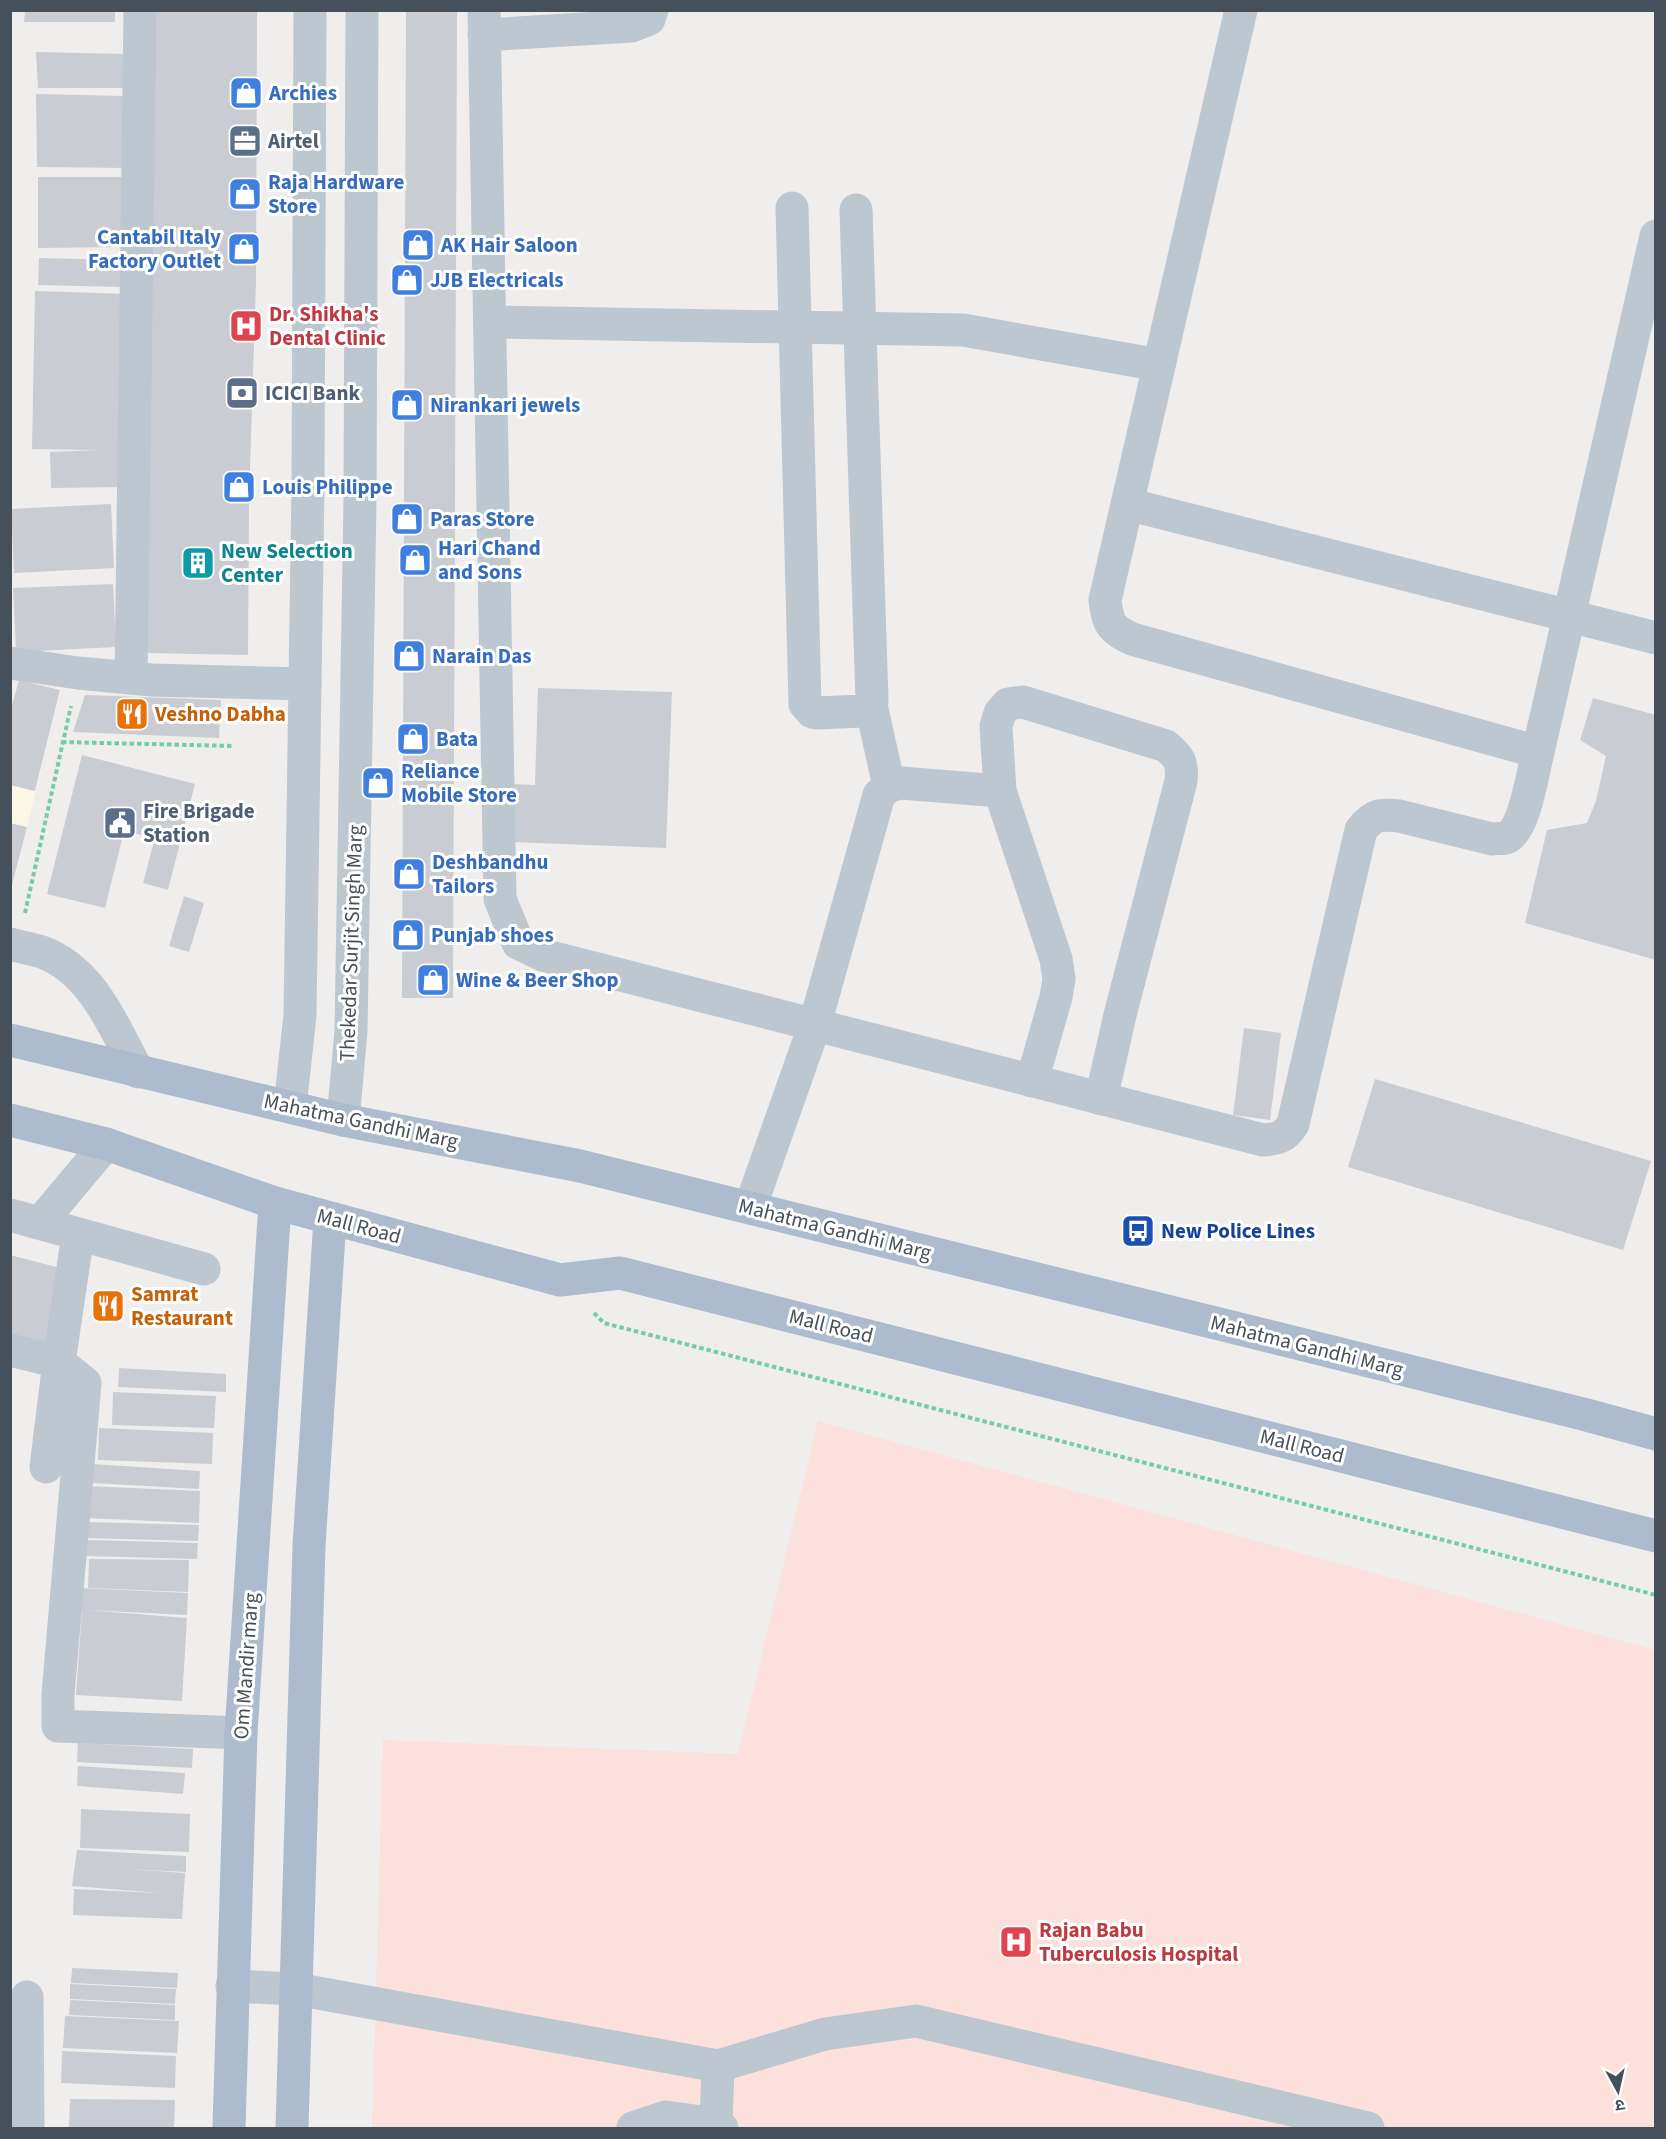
<svg xmlns="http://www.w3.org/2000/svg" width="1666" height="2139" font-family="'Source Sans 3','Noto Sans Devanagari',sans-serif">
<style>
.commercial{fill:#fcf7e5}
.medical{fill:#fbe0dc}
.building{fill:#caccd3}
.lines{fill:none;stroke-linecap:round;stroke-linejoin:round}
.path{stroke:#70cfa5;stroke-width:4;stroke-dasharray:4.5 3;stroke-linecap:butt}
.minor{stroke:#bdc7d0;stroke-width:33}
.major{stroke:#acbbce;stroke-width:33}
.labels{text-anchor:middle;dominant-baseline:central;stroke-width:6;stroke-linejoin:round;paint-order:stroke}
.shop-label{font-size:21px;font-weight:bold;fill:#366cbe;stroke:#fff;text-anchor:start}
.service-label{font-size:21px;font-weight:bold;fill:#4e5e75;stroke:#fff;text-anchor:start}
.health-label{font-size:21px;font-weight:bold;fill:#be3a42;stroke:#fff;text-anchor:start}
.culture-label{font-size:21px;font-weight:bold;fill:#0d838f;stroke:#fff;text-anchor:start}
.food-label{font-size:21px;font-weight:bold;fill:#c56008;stroke:#fff;text-anchor:start}
.street-label{font-size:21px;fill:#45505b;stroke:#fff}
.transit-label{font-size:21px;font-weight:bold;fill:#164399;stroke:#fff;text-anchor:start}
</style>
<rect width="100%" height="100%" fill="#f0eded"/>
<path class="commercial" d="M19,680l41,10 -49,203 -1,-181z"/>
<path class="medical" d="M818,1421l837,229v478h-1283l11,-388 355,14z"/>
<g class="building">
<path d="M25,10h90v12h-91z"/>
<path d="M149,10h108l-1,273 -7,216 -1,156 -104,-2z"/>
<path d="M406,10h51l-4,988h-51z"/>
<path d="M36,52l90,2 -1,34h-87z"/>
<path d="M36,94l88,2 2,72 -89,-1z"/>
<path d="M38,177h87l1,70 -88,1z"/>
<path d="M39,258l84,2v27l-85,-2z"/>
<path d="M35,291l94,3 -3,193 -75,1 -1,-36 50,-2 -68,-1z"/>
<path d="M111,504l3,64 -100,5 -3,-64z"/>
<path d="M113,584l3,63 -100,5 -3,-64z"/>
<path d="M19,680l41,10 -25,101 -25,-6v-73z"/>
<path d="M538,688l134,4 -6,156 -155,-6 2,-58 22,1z"/>
<path d="M85,695l136,5 -2,38 -146,-6z"/>
<path d="M1593,698l63,17v245l-131,-37 22,-93 40,-7 9,-22 10,-45 -26,-16z"/>
<path d="M82,755l113,29 -27,106 -25,-7 12,-45 -31,-7 -19,77 -58,-14z"/>
<path d="M10,823l17,4 -16,62h-1z"/>
<path d="M184,896l20,7 -15,49 -20,-6z"/>
<path d="M1244,1028l37,5 -11,87 -37,-5z"/>
<path d="M1375,1079l276,82 -28,89 -275,-83z"/>
<path d="M10,1255l58,15 -22,81 -36,-7z"/>
<path d="M119,1368l107,6v18l-108,-5z"/>
<path d="M113,1392l103,4 -2,32 -102,-3z"/>
<path d="M99,1428l114,5 -1,31 -114,-4z"/>
<path d="M92,1464l108,7 -1,18 -107,-6z"/>
<path d="M87,1486l113,5 -1,32 -114,-5z"/>
<path d="M87,1522l112,3 -1,16 -112,-3z"/>
<path d="M86,1540l112,3 -1,16 -111,-3z"/>
<path d="M89,1559l100,1 -1,32 -100,-4z"/>
<path d="M80,1588l108,5 -1,22 -100,-5 100,8 -5,83 -106,-6 6,-85z"/>
<path d="M78,1743l115,6 -1,19 -115,-6z"/>
<path d="M78,1766l107,7 -2,21 -106,-8z"/>
<path d="M81,1809l109,5 -1,38 -109,-4z"/>
<path d="M77,1850l109,6v16l-59,-3 58,4 -3,46 -109,-4 1,-26 87,4 -89,-7z"/>
<path d="M72,1968l106,5 -1,15 -106,-5z"/>
<path d="M70,1984l106,5 -1,15 -105,-5z"/>
<path d="M70,2000l105,5v15l-106,-5z"/>
<path d="M65,2016l114,5 -2,32 -114,-5z"/>
<path d="M62,2051l114,5 -1,32 -114,-5z"/>
<path d="M70,2099l105,1 -1,28h-105z"/>
</g>
<g class="lines">
<g class="path">
<path d="M62,742l171,4"/>
<path d="M25,913l46,-207"/>
<path d="M594,1313l10,10 1052,272"/>
</g>
<g class="minor">
<path d="M484,10l16,889 18,44 25,12 720,185c15,-1 22,-3 30,-16l68,-294c13,-16 19,-16 38,-14l93,23c4,-1 11,0 14,-1 19,-7 27,-68 32,-86"/>
<path d="M1241,10l-136,590c3,24 5,28 27,39l406,113 118,-516"/>
<path d="M484,35l148,-9 17,-7 3,-9"/>
<path d="M792,208l13,496 7,8 5,1 45,-2 9,-6 1,-5 -16,-490"/>
<path d="M490,322l473,8 196,35"/>
<path d="M1127,504l529,134"/>
<path d="M10,663l68,10 74,7 153,4"/>
<path d="M131,678l9,-668"/>
<path d="M871,705l18,81"/>
<path d="M10,944c11,3 22,5 32,8 51,19 72,75 96,120"/>
<path d="M1032,1081l24,-84 3,-18 -3,-20 -56,-168 -4,-65 4,-13 8,-9 15,-2 143,44c13,11 17,16 15,35l-61,234 -19,84"/>
<path d="M290,1107l10,-92 8,-530 2,-475"/>
<path d="M343,1120l8,-89 9,-531 2,-490"/>
<path d="M750,1208l65,-184 64,-229 10,-9 12,-3 99,8"/>
<path d="M10,1215l194,54"/>
<path d="M40,1223l66,-79"/>
<path d="M10,1350l49,12 26,21 -27,311v32l183,7"/>
<path d="M46,1467l13,-105 19,-128"/>
<path d="M232,1986l64,3 422,77 -2,58"/>
<path d="M27,1997l1,131"/>
<path d="M718,2066l107,-32 91,-13 452,107"/>
<path d="M633,2128l33,-11 50,7 6,4"/>
</g>
<g class="major">
<path d="M10,1040l333,80 237,46 1003,248 73,20"/>
<path d="M10,1120l96,24 169,59 285,77 60,-7 1036,263"/>
<path d="M229,2128l12,-395 34,-530"/>
<path d="M292,2128l17,-582 21,-327"/>
</g>
</g>
<defs>
<g id="shop-square" transform="scale(1.725)"><rect x="-9" y="-9" width="18" height="18" rx="4" fill="#3f7fe0" stroke="#fff"/><path d="M-5-2.5h2.3a2.7 3.5 0 0 1 5.4 0H5L5.5 6h-11ZM-1.5-2.5h3a1.5 2.3 0 0 0-3 0Z" fill="#fff"/></g>
<g id="office-square" transform="scale(1.725)"><rect x="-9" y="-9" width="18" height="18" rx="4" fill="#5c6f8a" stroke="#fff"/><path d="M-6-3h4V-5.5h4V-3h4V5H-6ZM-1-4.5V-3h2v-1.5ZM-6 0V1H6V0Z" fill="#fff"/></g>
<g id="hospital-square" transform="scale(1.725)"><rect x="-9" y="-9" width="18" height="18" rx="4" fill="#e0444e" stroke="#fff"/><path d="M-5-5h3v3.5h4V-5h3V5h-3V1.5h-4V5h-3Z" fill="#fff"/></g>
<g id="bank-square" transform="scale(1.725)"><rect x="-9" y="-9" width="18" height="18" rx="4" fill="#5c6f8a" stroke="#fff"/><path d="M-6-4H6V4H-6ZM0-2.3a2.3 2.3 0 1 0 0 4.6a2.3 2.3 0 1 0 0-4.6Z" fill="#fff"/></g>
<g id="building-square" transform="scale(1.725)"><rect x="-9" y="-9" width="18" height="18" rx="4" fill="#0f9aa8" stroke="#fff"/><path d="M-4-6H4V6H1V3H-1V6H-4ZM-2.5-4.3h1.7v1.8h-1.7ZM.8-4.3h1.7v1.8H.8ZM-2.5-1h1.7V.8h-1.7ZM.8-1h1.7V.8H.8Z" fill="#fff"/></g>
<g id="restaurant-square" transform="scale(1.725)"><rect x="-9" y="-9" width="18" height="18" rx="4" fill="#e8710a" stroke="#fff"/><path d="M-5-6h1v4h1v-4h1v4h1v-4h1v5L-1.5 .5V6h-2V.5L-5-1ZM5-6V6H3V1.5H1.5Q1.5-4 5-6Z" fill="#fff"/></g>
<g id="civic-square" transform="scale(1.725)"><rect x="-9" y="-9" width="18" height="18" rx="4" fill="#5c6f8a" stroke="#fff"/><path d="M-.6-6.5H3V-4.5H.6V-3L4-1V1h2V6H-6V1h2V-1L-.6-3ZM-1.2 2.5V6h2.4V2.5Z" fill="#fff"/></g>
<g id="bus-square" transform="scale(1.725)"><rect x="-9" y="-9" width="18" height="18" rx="4" fill="#1a4fb4" stroke="#fff"/><path d="M-5-6H5V4H4V6H2V4H-2V6H-4V4H-5ZM-3.5-4V0h7V-4ZM-3.5 1.2v1.5H-2V1.2ZM2 1.2v1.5H3.5V1.2Z" fill="#fff"/></g>
</defs>
<g fill-rule="evenodd">
<use href="#shop-square" x="246" y="93"/>
<use href="#office-square" x="245" y="141"/>
<use href="#shop-square" x="245" y="194"/>
<use href="#shop-square" x="418" y="245"/>
<use href="#shop-square" x="244" y="249"/>
<use href="#shop-square" x="407" y="280"/>
<use href="#hospital-square" x="246" y="326"/>
<use href="#bank-square" x="242" y="393"/>
<use href="#shop-square" x="407" y="405"/>
<use href="#shop-square" x="239" y="487"/>
<use href="#shop-square" x="407" y="519"/>
<use href="#shop-square" x="415" y="560"/>
<use href="#building-square" x="198" y="563"/>
<use href="#shop-square" x="409" y="656"/>
<use href="#restaurant-square" x="132" y="714"/>
<use href="#shop-square" x="413" y="739"/>
<use href="#shop-square" x="378" y="783"/>
<use href="#civic-square" x="120" y="823"/>
<use href="#shop-square" x="409" y="874"/>
<use href="#shop-square" x="408" y="935"/>
<use href="#shop-square" x="433" y="980"/>
<use href="#bus-square" x="1138" y="1231"/>
<use href="#restaurant-square" x="108" y="1306"/>
<use href="#hospital-square" x="1016" y="1942"/>
</g>
<g class="labels">
<g class="shop-label">
<text x="269" y="93">Archies</text>
<text x="268" y="182">Raja Hardware<tspan x="268" dy="24">Store</tspan></text>
<text x="221" y="237" text-anchor="end">Cantabil Italy<tspan x="221" dy="24">Factory Outlet</tspan></text>
<text x="441" y="245">AK Hair Saloon</text>
<text x="430" y="280">JJB Electricals</text>
<text x="430" y="405">Nirankari jewels</text>
<text x="262" y="487">Louis Philippe</text>
<text x="430" y="519">Paras Store</text>
<text x="438" y="548">Hari Chand<tspan x="438" dy="24">and Sons</tspan></text>
<text x="432" y="656">Narain Das</text>
<text x="436" y="739">Bata</text>
<text x="401" y="771">Reliance<tspan x="401" dy="24">Mobile Store</tspan></text>
<text x="432" y="862">Deshbandhu<tspan x="432" dy="24">Tailors</tspan></text>
<text x="431" y="935">Punjab shoes</text>
<text x="456" y="980">Wine &amp; Beer Shop</text>
</g>
<g class="service-label">
<text x="268" y="141">Airtel</text>
<text x="265" y="393">ICICI Bank</text>
<text x="143" y="811">Fire Brigade<tspan x="143" dy="24">Station</tspan></text>
</g>
<g class="health-label">
<text x="269" y="314">Dr. Shikha's<tspan x="269" dy="24">Dental Clinic</tspan></text>
<text x="1039" y="1930">Rajan Babu<tspan x="1039" dy="24">Tuberculosis Hospital</tspan></text>
</g>
<g class="culture-label">
<text x="221" y="551">New Selection<tspan x="221" dy="24">Center</tspan></text>
</g>
<g class="food-label">
<text x="155" y="714">Veshno Dabha</text>
<text x="131" y="1294">Samrat<tspan x="131" dy="24">Restaurant</tspan></text>
</g>
<g class="street-label">
<text transform="translate(351 943) rotate(-88)">Thekedar Surjit Singh Marg</text>
<text transform="translate(361 1121) rotate(12)">Mahatma Gandhi Marg</text>
<text transform="translate(359 1226) rotate(15)">Mall Road</text>
<text transform="translate(835 1229) rotate(14)">Mahatma Gandhi Marg</text>
<text transform="translate(831 1326) rotate(14)">Mall Road</text>
<text transform="translate(1307 1346) rotate(14)">Mahatma Gandhi Marg</text>
<text transform="translate(1302 1446) rotate(14)">Mall Road</text>
<text transform="translate(246 1666) rotate(-86)">Om Mandir marg</text>
</g>
<g class="transit-label">
<text x="1161" y="1231">New Police Lines</text>
</g>
</g>
<rect width="1666" height="2139" fill="none" stroke="#45505b" stroke-width="24"/>
<g transform="translate(1618 2091) rotate(172)" stroke="#ffffff" stroke-width="4.5" paint-order="stroke">
<path d="M0-4.5L10 22L0 15L-10 22Z" fill="#45505b"/>
<text y="-9" font-size="16" font-weight="bold" text-anchor="middle" fill="#45505b">उ</text>
</g>
</svg>
